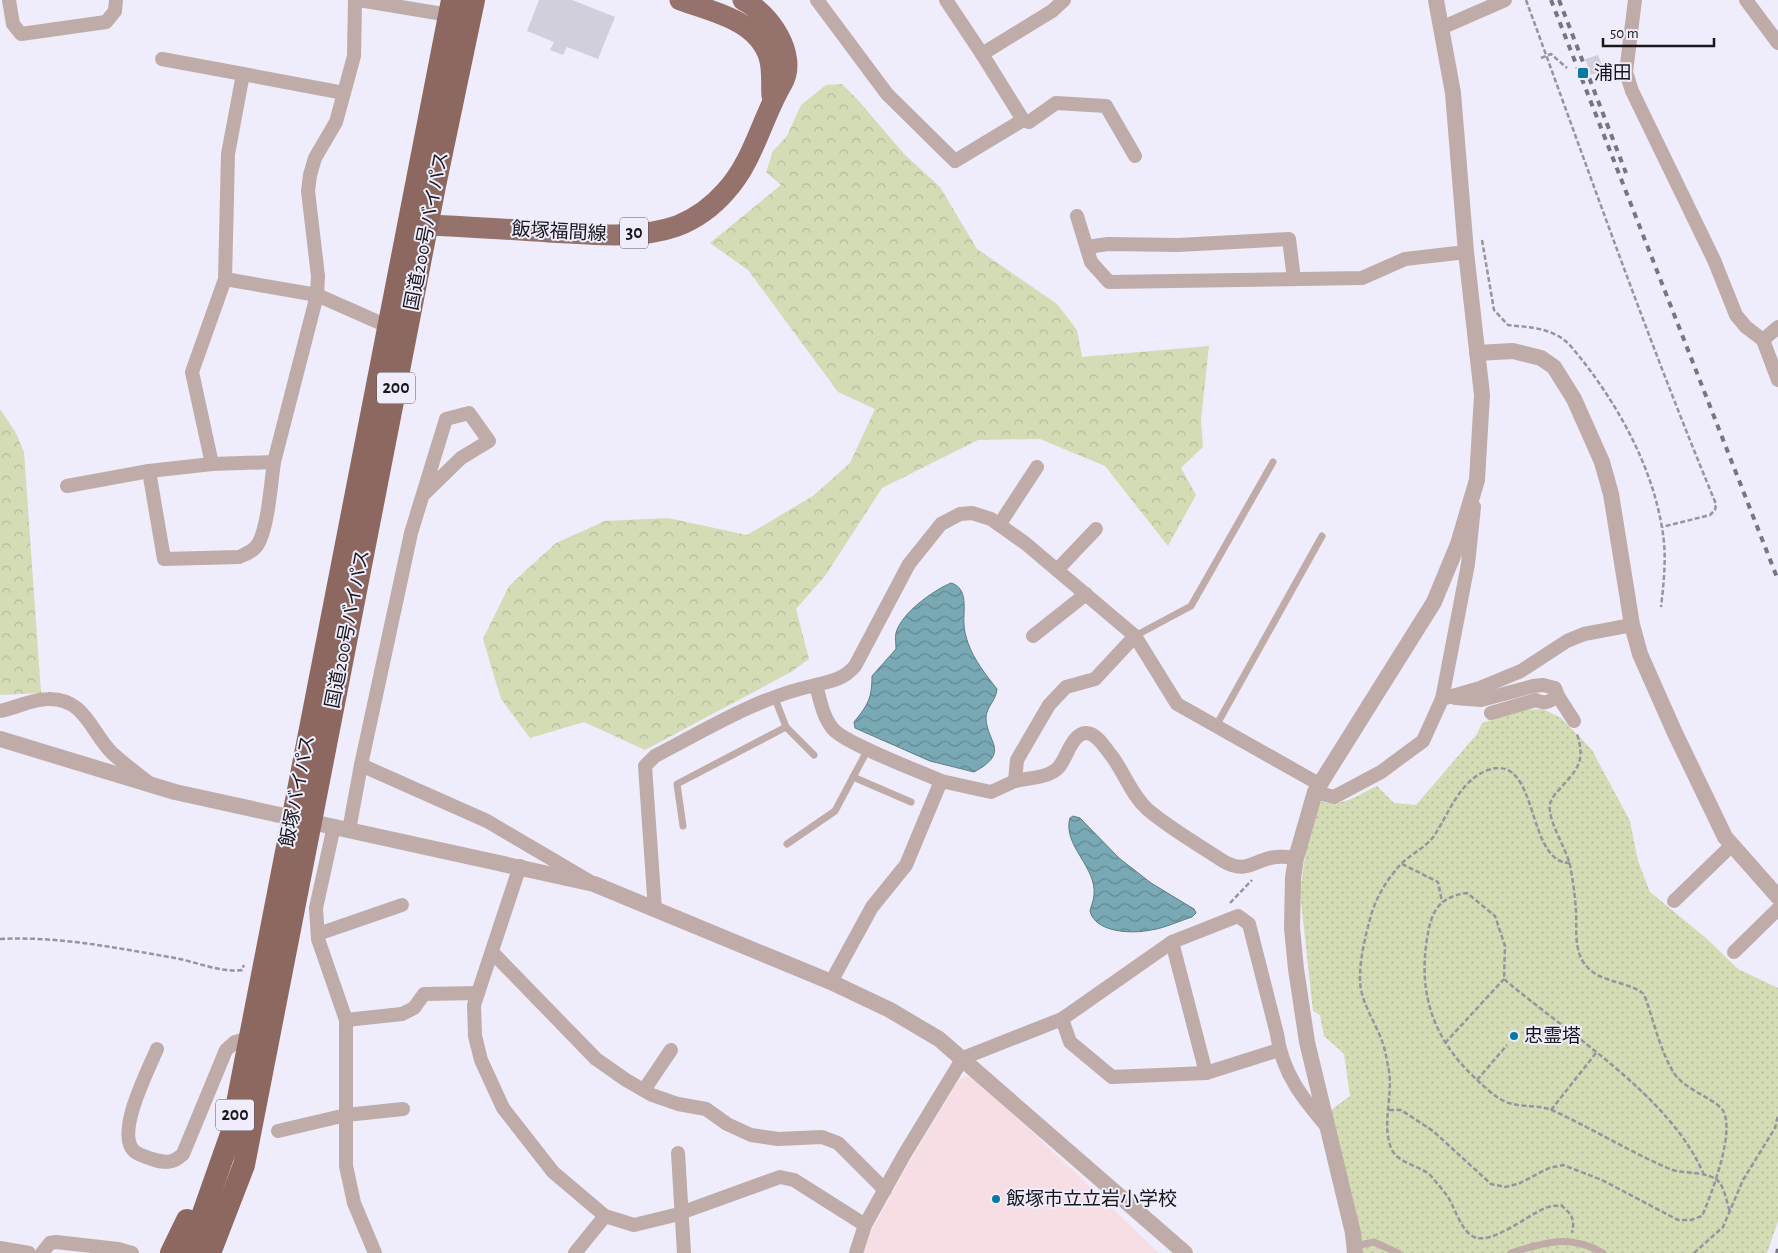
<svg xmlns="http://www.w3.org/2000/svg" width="1778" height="1253" font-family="'Alegreya Sans','Noto Sans JP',sans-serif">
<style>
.education{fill:#f7dde4}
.grass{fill:url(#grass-dots)}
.forest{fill:url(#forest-crowns)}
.water{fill:url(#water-waves);stroke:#5c7d86}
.building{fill:#d2cfdd}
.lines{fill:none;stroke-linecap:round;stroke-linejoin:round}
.path{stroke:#96949f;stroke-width:2.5;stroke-dasharray:5 2.5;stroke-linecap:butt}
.service{stroke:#bfaba7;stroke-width:7}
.minor{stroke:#bfaba7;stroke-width:14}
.tertiary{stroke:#bfaba7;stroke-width:16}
.primary{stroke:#95726b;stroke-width:21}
.trunk{stroke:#8d6860;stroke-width:22}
.rail{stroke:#77757f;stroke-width:4;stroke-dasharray:6 6;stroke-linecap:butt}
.poi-dot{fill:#077aa3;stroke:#efecfb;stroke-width:2}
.labels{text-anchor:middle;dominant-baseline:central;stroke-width:4;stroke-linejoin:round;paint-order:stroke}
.shield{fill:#efecfb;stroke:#58575f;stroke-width:1}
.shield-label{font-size:18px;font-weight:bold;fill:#18171c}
.poi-label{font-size:19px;fill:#18171c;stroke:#efecfb;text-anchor:start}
.street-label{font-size:19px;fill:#18171c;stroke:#efecfb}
</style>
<defs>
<pattern id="grass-dots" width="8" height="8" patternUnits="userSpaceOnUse" patternTransform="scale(1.25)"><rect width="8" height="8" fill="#d3dcb5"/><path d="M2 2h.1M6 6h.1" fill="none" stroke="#b4bc9b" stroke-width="1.8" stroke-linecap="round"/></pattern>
<pattern id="forest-crowns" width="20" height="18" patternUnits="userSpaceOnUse" patternTransform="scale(1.25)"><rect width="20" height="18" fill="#d3dcb5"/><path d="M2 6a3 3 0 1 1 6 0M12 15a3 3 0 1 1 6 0" fill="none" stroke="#b4bc9b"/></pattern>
<pattern id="water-waves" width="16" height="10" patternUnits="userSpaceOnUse" patternTransform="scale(1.25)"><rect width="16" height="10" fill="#79a9b4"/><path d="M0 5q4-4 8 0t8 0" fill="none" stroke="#628992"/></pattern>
</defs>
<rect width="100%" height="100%" fill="#efecfb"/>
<path class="education" d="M965,1076l10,1 184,176h-296l6,-18 40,-72 49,-82z"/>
<path class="grass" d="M1543,709l18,9 31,32 38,71 8,40 12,31 56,46 32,31 40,19v233l-11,32h-404l-32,-143 19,-14 -6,-42 -20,-18 -4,-21 -7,-4 -13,-119 8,-58 10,-34c20,10 40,-5 59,-14l17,17 22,2 61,-71 5,-11 40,-13z"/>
<g class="forest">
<path d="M842,84l16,16 46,54 36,33 37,62 80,55 20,26 5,27 127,-11 -8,74 2,27 -22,21 15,27 -28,51 -63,-80 -65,-27 -62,1 -96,48 -57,88 -29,33 13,50 -18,13 -146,78 -61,-28 -54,16 -29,-39 -18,-60 26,-53 47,-43 49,-22 63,-3 79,17 66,-39 37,-33 25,-54 -37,-17 -90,-122 -38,-27 71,-58 -15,-13 7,-21 14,-15 14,-31 25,-20z"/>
<path d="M0,409l16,24 8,19 17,241 -41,2z"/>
</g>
<g class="water">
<path d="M951,583c18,5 12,28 13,41 0,6 2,13 4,19 6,17 18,32 29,46 -1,12 -11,18 -11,29 1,25 25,34 -12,54l-44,-11 -75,-33 -1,-6c14,-17 18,-24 18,-46l24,-27c0,-5 -1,-12 0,-16 5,-20 38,-43 55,-50z"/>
<path d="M1073,816l7,2 39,40 32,25 43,26 2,4 -4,4c-13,4 -27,11 -41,13 -18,4 -56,3 -61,-19 1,-5 4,-11 4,-16 3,-28 -32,-50 -24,-77z"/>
</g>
<g class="building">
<path d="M539,0h33l43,17 -17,42 -31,-12 -4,8 -13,-5 4,-8 -27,-11z"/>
<path d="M1598,55l6,15 -13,5 -6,-16z"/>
</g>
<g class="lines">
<g class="path">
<path d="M1526,0c62,169 121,338 190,504l-1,6 -5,5 -48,12"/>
<path d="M1541,58l10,-4 16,14"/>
<path d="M1482,240l12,70 14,15c17,2 33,2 48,10 12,5 19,17 27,26 37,48 69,106 79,167 5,27 2,52 -1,79"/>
<path d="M1570,863c-45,0 -30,-111 -82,-93 -28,10 -39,43 -54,66 -9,12 -23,18 -33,28 -14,15 -26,35 -31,55 -5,18 -10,40 -10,58 -1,24 16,45 23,67 3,9 4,18 6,27 4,25 -8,56 3,79 7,14 28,15 39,26 6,7 12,14 17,21 7,11 13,34 26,40 18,8 54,-22 71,-29 5,-2 11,-2 16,-3 11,10 14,13 11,28"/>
<path d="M1402,864l36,18 4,20"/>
<path d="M1230,903l22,-23"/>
<path d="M0,939c59,-3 117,9 175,19 22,4 46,15 67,12l2,-5"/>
<path d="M1445,1043l59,-64"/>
<path d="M1477,1080l30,-35"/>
<path d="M1389,1110h12l32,21 58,53 14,3 13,-3 31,-16 14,-3 39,15 76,40h13l11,-4c9,-20 37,-93 18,-109 -14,-12 -32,-17 -44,-31 -15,-21 -23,-58 -32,-82 -20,-15 -48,-10 -62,-34 -8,-15 -5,-33 -6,-49 -1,-15 -3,-31 -6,-46 -4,-17 -23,-45 -20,-61 1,-5 5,-10 8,-13 19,-22 28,-28 19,-57"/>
<path d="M1551,1110l45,-57"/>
<path d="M1704,1175c-32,-78 -137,-142 -200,-196l1,-33 -10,-30 -28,-23c-29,4 -36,19 -40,46 -9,56 7,101 49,140 9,8 18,18 30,23 15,6 33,2 48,9 39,18 76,41 116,58 15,6 39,1 50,14 5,8 7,20 10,29"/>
<path d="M1694,1253l29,-26 20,-47 32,-52 3,-13"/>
</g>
<g class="service">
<path d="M1135,636l56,-30 82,-144"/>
<path d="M1216,726l106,-190"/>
<path d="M786,727l28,28"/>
<path d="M853,777l58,25"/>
<path d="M683,826l-6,-42 109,-57 -12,-31"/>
<path d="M787,844l48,-33 33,-62"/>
<path d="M1355,1246l19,-4 24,11"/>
<path d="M1511,1253c34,-11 59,-19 92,0"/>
</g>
<g class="minor">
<path d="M9,0l4,24 8,10 85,-12 9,-11 1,-11"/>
<path d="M359,0l90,15"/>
<path d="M817,0l70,94 68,67 68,-41 -41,-66 70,-43 12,-11"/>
<path d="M946,0l36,54"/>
<path d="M1635,0l-9,72 6,19 82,169 22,55 10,12 17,13 15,-13"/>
<path d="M1746,0l32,43"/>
<path d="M1441,28l64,-28"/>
<path d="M162,59l81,15"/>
<path d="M1023,120l6,2 27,-19 50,3 29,50"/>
<path d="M1077,216l14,46 18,20 253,-4 43,-19 61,-7"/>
<path d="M1087,247l21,-3 70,1 111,-6 5,40"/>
<path d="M225,279l92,16 77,34"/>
<path d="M1763,340l15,40"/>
<path d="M212,464l-20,-92 33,-93 3,-125 15,-80 101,19"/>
<path d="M149,471l15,88 75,-2c7,-3 15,-6 19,-13 10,-16 13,-62 16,-82"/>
<path d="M67,486l82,-15 63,-7 62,-2 43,-167 1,-19 -10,-85 2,-16 5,-17 21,-36 8,-29 10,-37 1,-56"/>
<path d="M424,494l37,-36 28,-17 -20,-28 -23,6 -35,114 -50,232 126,56 102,60"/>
<path d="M999,525l38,-58"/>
<path d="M1057,570l39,-41"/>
<path d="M1033,636l53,-42"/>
<path d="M816,685c16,-4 28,-6 39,-19l54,-102 32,-40 19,-10 12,-1 19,6 34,24 110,93"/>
<path d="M1558,696l16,25"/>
<path d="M1455,698l26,2 52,-14 10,-1 12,3 3,8c-8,5 -13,9 -22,4l-45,13"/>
<path d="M1442,699l26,-135 6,-57"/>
<path d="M0,711c15,-3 33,-12 48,-12 37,-1 43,33 64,54 11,10 24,20 36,29"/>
<path d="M1015,781c13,-3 33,-3 43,-13 9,-9 13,-34 28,-35 11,0 19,15 25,22 13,17 20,39 36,54 22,19 52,36 76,52 24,14 31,-2 53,-4 7,-1 14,0 20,1"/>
<path d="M1315,792l19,5 47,-25 42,-31 19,-42 38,-11 41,-17 46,-30 17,-7 48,-9"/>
<path d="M334,826l-18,82 2,31 28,81v146l8,37 21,50"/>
<path d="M349,830l12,-65"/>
<path d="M520,866l-46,139 1,31 6,24 22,48 50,64 52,44 29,9 41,-10 105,-38 14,3 71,45"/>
<path d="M1674,901l58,-56"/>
<path d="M655,910l-10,-144 10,-10c52,-27 103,-59 161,-71 4,15 7,32 17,44 13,15 86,42 108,52"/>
<path d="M318,934l84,-29"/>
<path d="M1172,942l34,131"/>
<path d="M492,952l104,107 30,21 26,15 26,9 28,5 21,15 24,11 27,4 44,-2 16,6 47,47"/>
<path d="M1734,952l44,-43"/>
<path d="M831,982l41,-75 34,-42 35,-84 50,11 24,-11 2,-21 32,-55 17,-18 29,-8 40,-43 42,68 142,80"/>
<path d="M1062,1019l8,23 42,35 94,-4 73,-23"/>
<path d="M346,1020l56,-6 12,-6 10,-14 54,-1"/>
<path d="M157,1049c-8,20 -42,84 -23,102 5,4 12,6 18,8 12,4 21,5 31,-5l43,-104 9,-8 15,-4"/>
<path d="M644,1090l27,-40"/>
<path d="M278,1131l68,-16 57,-6"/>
<path d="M678,1153l6,100"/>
<path d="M0,1248l29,5"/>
<path d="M42,1253l8,-10 6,-1 62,7 14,4"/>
<path d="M575,1253l30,-37"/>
<path d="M856,1253l9,-28 39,-70 59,-97 99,-39 110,-77 66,-26 11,8 28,110c5,39 26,65 51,94"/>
</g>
<g class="tertiary">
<path d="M1477,353l36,-2 28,7 13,9 20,32 28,63 9,32 21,131 8,29 34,77 51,106 53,60"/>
<path d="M0,739l175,53 419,92 237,98 59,28 49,29 246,214"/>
<path d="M1355,1253l-2,-20 -46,-191 -11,-73 -4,-41 1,-50 3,-20 19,-66 119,-190 24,-58 19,-64 5,-85 -16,-143 -13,-159 -17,-93"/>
</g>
<g class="primary">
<path d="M680,0c33,12 77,20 89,57 4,12 2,27 3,39"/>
<path d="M428,225c40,2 81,4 121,7 41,2 88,8 128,-6 18,-7 36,-20 49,-35 27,-29 36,-73 56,-107 17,-29 -13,-71 -39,-84"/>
</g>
<g class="trunk">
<path d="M171,1253l16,-33"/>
<path d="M189,1253l42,-119 221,-1134"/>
<path d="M210,1253l34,-88 191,-979 39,-186"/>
</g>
<g class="rail">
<path d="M1551,0l227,580"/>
<path d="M1559,0l67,173"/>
<path d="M1777,1253l1,-4"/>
</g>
</g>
<g class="poi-dot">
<rect x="1577" y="67" width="12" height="12" rx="2.5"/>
<circle cx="1514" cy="1036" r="5"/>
<circle cx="996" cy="1199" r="5"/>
</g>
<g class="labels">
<g class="shield">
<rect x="620" y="217.5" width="28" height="31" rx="4"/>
<rect x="377" y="372.5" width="38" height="31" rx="4"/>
<rect x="216" y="1099.5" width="38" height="31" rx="4"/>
</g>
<g class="shield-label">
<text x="634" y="233">30</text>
<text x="396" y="388">200</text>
<text x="235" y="1115">200</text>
</g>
<g class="poi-label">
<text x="1594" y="73">浦田</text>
<text x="1524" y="1036">忠霊塔</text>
<text x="1006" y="1199">飯塚市立立岩小学校</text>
</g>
<g class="street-label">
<text transform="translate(427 231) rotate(-79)">国道200号バイパス</text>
<text transform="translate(559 232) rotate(3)">飯塚福間線</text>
<text transform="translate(348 629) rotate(-79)">国道200号バイパス</text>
<text transform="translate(298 791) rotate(-79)">飯塚バイパス</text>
</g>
</g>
<path d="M1603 38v8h111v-8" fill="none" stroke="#18171c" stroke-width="2.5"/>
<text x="1610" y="38" font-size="15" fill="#18171c" stroke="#efecfb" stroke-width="4" paint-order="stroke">50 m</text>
</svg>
